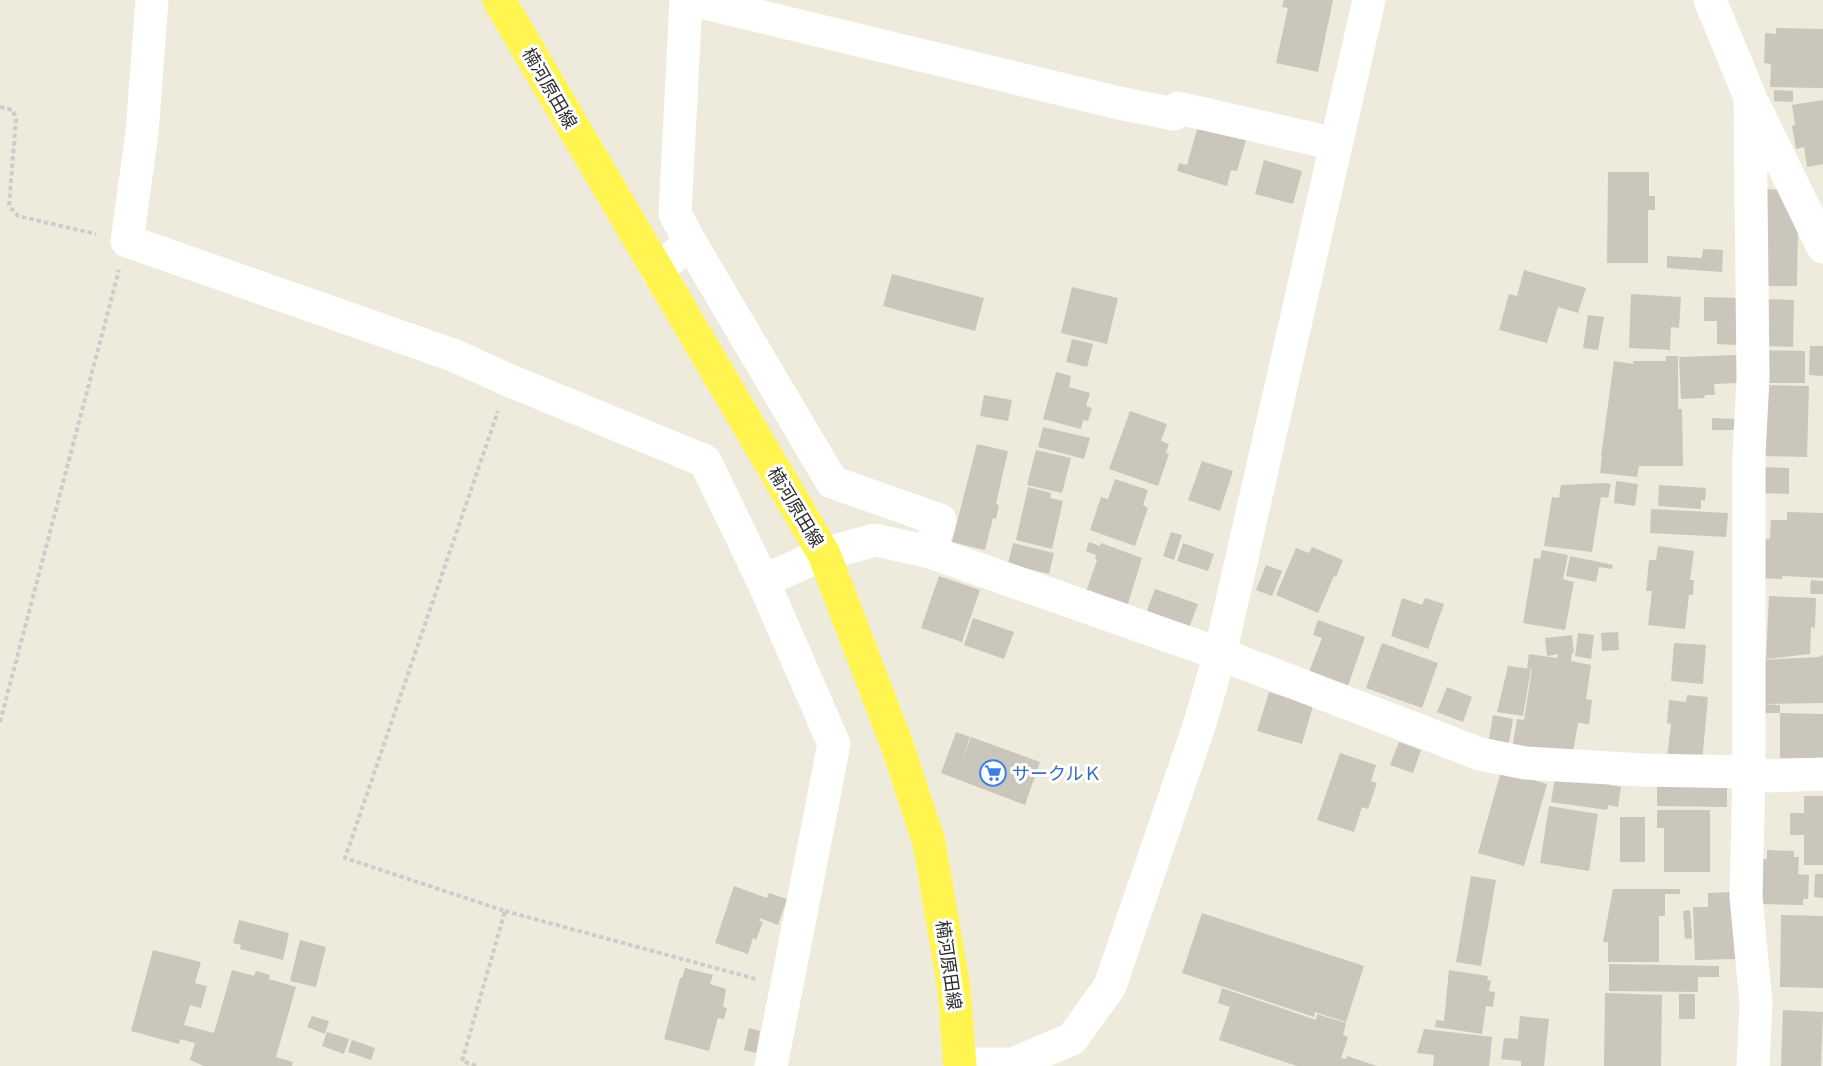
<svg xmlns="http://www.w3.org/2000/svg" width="1823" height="1066" font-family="Roboto,'Noto Sans JP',sans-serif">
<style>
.building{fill:#cac6bb}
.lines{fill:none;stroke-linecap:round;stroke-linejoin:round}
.path{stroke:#ccc;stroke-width:4;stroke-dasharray:4.5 3;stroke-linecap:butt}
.minor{stroke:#fff;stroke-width:33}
.major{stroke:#fff450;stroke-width:33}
.labels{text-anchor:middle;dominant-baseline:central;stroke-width:6;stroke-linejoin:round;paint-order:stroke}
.street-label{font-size:18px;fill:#2b2b2b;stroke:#fff}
.shop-label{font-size:18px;fill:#366cbe;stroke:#fff;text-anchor:start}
</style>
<rect width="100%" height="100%" fill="#eeeadc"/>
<g class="building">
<path d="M1284,0h49l-15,72 -42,-9 12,-55 -6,-1z"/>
<path d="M1776,28l47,1v59l-53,-1 1,-23 -7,-1 1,-30 11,1z"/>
<path d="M1774,90l19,1v11l-19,-1z"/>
<path d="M1823,100v64l-16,3 -3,-20 -8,2 -4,-23 3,-1 -3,-20z"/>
<path d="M1198,126l48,14 -9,31 -6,-1 -4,16 -50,-15 2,-8 8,2z"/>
<path d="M1264,160l38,11 -9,33 -38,-10z"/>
<path d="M1608,172h41v24h6v14h-7v53h-41z"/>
<path d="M1764,189l21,1 13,31 -1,65h-34z"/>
<path d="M1703,249l20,1 -1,22 -55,-4v-12l35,2z"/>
<path d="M1524,270l62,18 -8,25 -20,-6 -11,36 -48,-13 10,-36 8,2z"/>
<path d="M892,274l92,24 -9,33 -92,-25z"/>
<path d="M1072,287l46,11 -11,46 -46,-11z"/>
<path d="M1631,294l50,3 -2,31 -8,-1 -1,23 -41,-2z"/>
<path d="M1704,297l35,1 -2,47 -20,-1v-23h-13z"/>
<path d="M1764,299l30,1 -1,47 -30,-1z"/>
<path d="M1588,315l16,2 -6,33 -15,-2z"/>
<path d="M1072,339l21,5 -6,23 -21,-5z"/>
<path d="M1810,346h13v30l-14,-1z"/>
<path d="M1765,350l40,1v32h-41z"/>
<path d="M1737,355l1,28 -24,1 1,11h-10l-1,3 -23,1 -2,-42z"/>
<path d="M1666,356h12v53h4l1,57h-44l-2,11 -37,-4 2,-17h-1l13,-95 19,3v-3h33z"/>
<path d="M1056,372l15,4 -2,11 21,6 -4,13 6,2 -4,13 -5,-1 -2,9 -38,-10z"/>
<path d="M1763,385l46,1 -2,71 -45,-1z"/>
<path d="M984,395l28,5 -4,21 -28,-5z"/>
<path d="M1130,411l37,13 -6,17 8,3 -3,9 3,1 -11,32 -49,-17z"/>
<path d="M1712,418l23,1 -1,11h-22z"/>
<path d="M1043,427l47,11 -6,21 -46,-12z"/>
<path d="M977,444l31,7 -12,53 3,1 -3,14 -3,-1 -8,32 -33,-8z"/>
<path d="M1036,450l35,8 -9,35 -35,-8z"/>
<path d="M1202,461l31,10 -13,40 -32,-11z"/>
<path d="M1763,467l26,1v26l-27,-1z"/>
<path d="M1115,479l33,11 -5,15 5,3 -13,38 -45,-16 11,-33 7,2z"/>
<path d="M1616,481l22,3 -3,22 -21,-3z"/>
<path d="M1604,483l7,1 -3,14 -7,-1 -9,55 -48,-6 8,-49 7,1 2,-13z"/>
<path d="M1659,485l47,3 -1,13 -4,-1v9l-43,-3z"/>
<path d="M1028,487l23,6 -1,5 13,3 -11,48 -36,-9z"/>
<path d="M1651,509l77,4 -2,24 -76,-4z"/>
<path d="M1787,512l36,1v65l-41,-2v3l-25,-1 2,-39h11l1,-19h16z"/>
<path d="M1171,532l11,3 -8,25 -11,-4z"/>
<path d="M1089,542l11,4 1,-3 41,15 -15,49 -41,-15 11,-32 -2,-1 1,-4 -10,-4z"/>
<path d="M1013,543l41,10 -5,21 -41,-10z"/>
<path d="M1183,543l31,11 -6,17 -31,-10z"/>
<path d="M1658,546l36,5 -4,29h4l-1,15h-4l-4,34 -37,-4 4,-34h-6l3,-31h7z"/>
<path d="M1312,547l31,13 -7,17 -2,-1 -16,37 -42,-18 20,-47 13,5z"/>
<path d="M1542,550l26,5 -5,24 11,3 -9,48 -42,-7 11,-65 6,1z"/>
<path d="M1570,556l43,9 -1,4 -13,-2 -3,15 -30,-6z"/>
<path d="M1266,565l16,6 -10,25 -16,-6z"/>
<path d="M939,576l41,14 -18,52 -41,-14z"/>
<path d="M1811,580l12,1v13h-13z"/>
<path d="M1155,589l43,15 -9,24 -43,-15z"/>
<path d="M1769,596l47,2 -1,30 -4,-1 -1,27 -44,5z"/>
<path d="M1402,598l20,7 3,-7 19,6 -16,45 -37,-13z"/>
<path d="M973,618l41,14 -10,27 -40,-14z"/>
<path d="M1318,620l47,17 -17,49 -39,-14 13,-34 -9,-3z"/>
<path d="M1618,632l1,18 -17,1 -1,-18z"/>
<path d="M1578,633l16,2 -3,24 -16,-3z"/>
<path d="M1572,635l2,18h-2l-1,8 20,4 -5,34 6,1 -3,24 -11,-1 -6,36 -60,-10 5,-30 7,1 8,-51 -5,-1 2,-14 28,4 1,-4 -11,2 -2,-18z"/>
<path d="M1382,643l56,20 -16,45 -56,-20z"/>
<path d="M1674,643l32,2 -3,39 -32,-3z"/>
<path d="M1823,655v48l-61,1 -3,-44 60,-3z"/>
<path d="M1508,666l23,3 -8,47 -26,-4z"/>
<path d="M1447,687l25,10 -9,25 -26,-10z"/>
<path d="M1269,692l44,14 -11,38 -45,-13z"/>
<path d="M1687,695l21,2 -6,65 -35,-4 4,-34 -4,-1 2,-23 17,2z"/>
<path d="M1757,704l23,1v8h-23z"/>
<path d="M1780,713l43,1v44h-43z"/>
<path d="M1493,715l20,4 -5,29 -20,-4z"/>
<path d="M956,732l14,5 -9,27 10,-27 69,25 -15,43 -84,-32z"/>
<path d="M1399,742l22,8 -8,23 -23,-8z"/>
<path d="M1340,753l36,12 -5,16 6,2 -9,26 -6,-2 -8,25 -37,-12z"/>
<path d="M1501,771l46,13 -23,82 -46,-13z"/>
<path d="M1555,778l55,4 -1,3 12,2 -3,20 -10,-2 -1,5 -56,-8z"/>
<path d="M1657,782l70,1v24l-70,-1z"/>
<path d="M1804,796h19v69h-19v-30h-14v-22h14z"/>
<path d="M1549,806l49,8 -9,57 -49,-8z"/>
<path d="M1657,810h53v62h-46v-44h-7z"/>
<rect x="1620" y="817" width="25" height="45"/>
<path d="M1767,850l27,1v6h5l-1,17 11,1 -1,24h-5v6l-43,-1 2,-45h5z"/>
<path d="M1815,874h8v24l-9,-1z"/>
<path d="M1471,876l25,4 -15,86 -25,-4z"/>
<path d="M734,886l33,12 2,-5 18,6 -9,26 -18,-7 -1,3 4,1 -7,18 -3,-2 -5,16 -33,-11z"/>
<path d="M1613,889h67v5h-15v22h-6v46h-51v-20h-5z"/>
<path d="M1733,892l3,67 -41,1 -2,-53h15v-14z"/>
<path d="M1690,910l2,28 -7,1 -2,-28z"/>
<path d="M1202,913l162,53 -18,56 -31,-10 -1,5 -132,-44z"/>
<path d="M1781,915l42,1v72l-43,-1z"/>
<path d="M239,920l50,13 -6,27 -43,-11 1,-4 -8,-2z"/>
<path d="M300,940l26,7 -10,40 -26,-6z"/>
<path d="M153,950l48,12 -6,21 12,3 -6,22 -11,-3 -6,20 30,8 18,-63 22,6 2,-5 14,4 -1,4 27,8 -20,70 17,5 -1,4h-88l-14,-6 5,-17 -15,-4 -1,5 -48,-13z"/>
<path d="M1609,964l110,2v11h-21v15l-89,-1z"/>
<path d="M685,968l28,7 -3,9 16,5 -3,18 4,1 -3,11 -6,-1 -9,33 -45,-12 16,-61h2z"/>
<path d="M1449,970l39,6 -1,4 4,1 -2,10 6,1 -2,15 -7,-1 -4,28 -47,-7 1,-7 8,1z"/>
<path d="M1222,988l94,32 1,-6 29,9 -3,12 5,2 -7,21 5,1 1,-3 30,10h-80l-78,-26 11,-33 -12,-4z"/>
<path d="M1605,993l57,2 -1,71h-57z"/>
<rect x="1679" y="994" width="16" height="25"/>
<path d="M1783,1010l40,2 -2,54h-40z"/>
<path d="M312,1016l17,5 -4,13 -18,-7z"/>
<path d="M1520,1016l29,3 -5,47h-23v-5l-20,-2 3,-21 14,1z"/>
<path d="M749,1028l11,3 -4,22 -12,-3z"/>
<path d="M1424,1029l68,8 -3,29h-56l1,-11 -17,-2z"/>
<path d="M327,1032l22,7 -5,15 -22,-8z"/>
<path d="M352,1040l23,8 -4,12 -23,-8z"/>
</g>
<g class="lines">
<g class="path">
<path d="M0,107l13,3 3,10 -7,86 9,10 78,18"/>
<path d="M0,722l119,-452"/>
<path d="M505,911l251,68"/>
<path d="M476,1066l-14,-5 43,-150 -160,-53 153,-447"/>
</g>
<g class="minor">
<path d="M152,0l-10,133 -15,108 326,114 55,25 197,81 58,120"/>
<path d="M692,0l427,103 55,11 4,-6 158,36"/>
<path d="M1710,0l40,97 3,281 -4,77v317l-3,125 10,106 -3,63"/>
<path d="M1754,105l69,142"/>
<path d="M690,242l142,240 108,38 -10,32"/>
<path d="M657,271l33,-29 -15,-28 11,-214"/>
<path d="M960,1064h53l59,-25 38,-53 90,-263 20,-69 149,-654"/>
<path d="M771,1066l63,-322 -71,-163 61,-27 51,-14 55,12 290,102 260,100 46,9 117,7 106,2 19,4 55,-2"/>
</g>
<path class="major" d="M499,0l325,554 73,191 32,97 25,146 6,78"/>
</g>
<defs>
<g id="supermarket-ring" transform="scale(1.35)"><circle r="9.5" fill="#fff" stroke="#3f7fe0" stroke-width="1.5"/><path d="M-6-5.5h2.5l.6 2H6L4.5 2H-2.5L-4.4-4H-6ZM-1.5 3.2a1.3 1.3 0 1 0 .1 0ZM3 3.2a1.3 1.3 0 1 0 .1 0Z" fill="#3f7fe0"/></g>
</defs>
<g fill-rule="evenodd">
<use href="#supermarket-ring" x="993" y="773"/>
</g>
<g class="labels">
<g class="street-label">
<text transform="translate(550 88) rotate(60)">楠河原田線</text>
<text transform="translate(796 507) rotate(59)">楠河原田線</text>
<text transform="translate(949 965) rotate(82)">楠河原田線</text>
</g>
<g class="shop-label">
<text x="1012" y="773">サークルＫ</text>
</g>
</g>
</svg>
